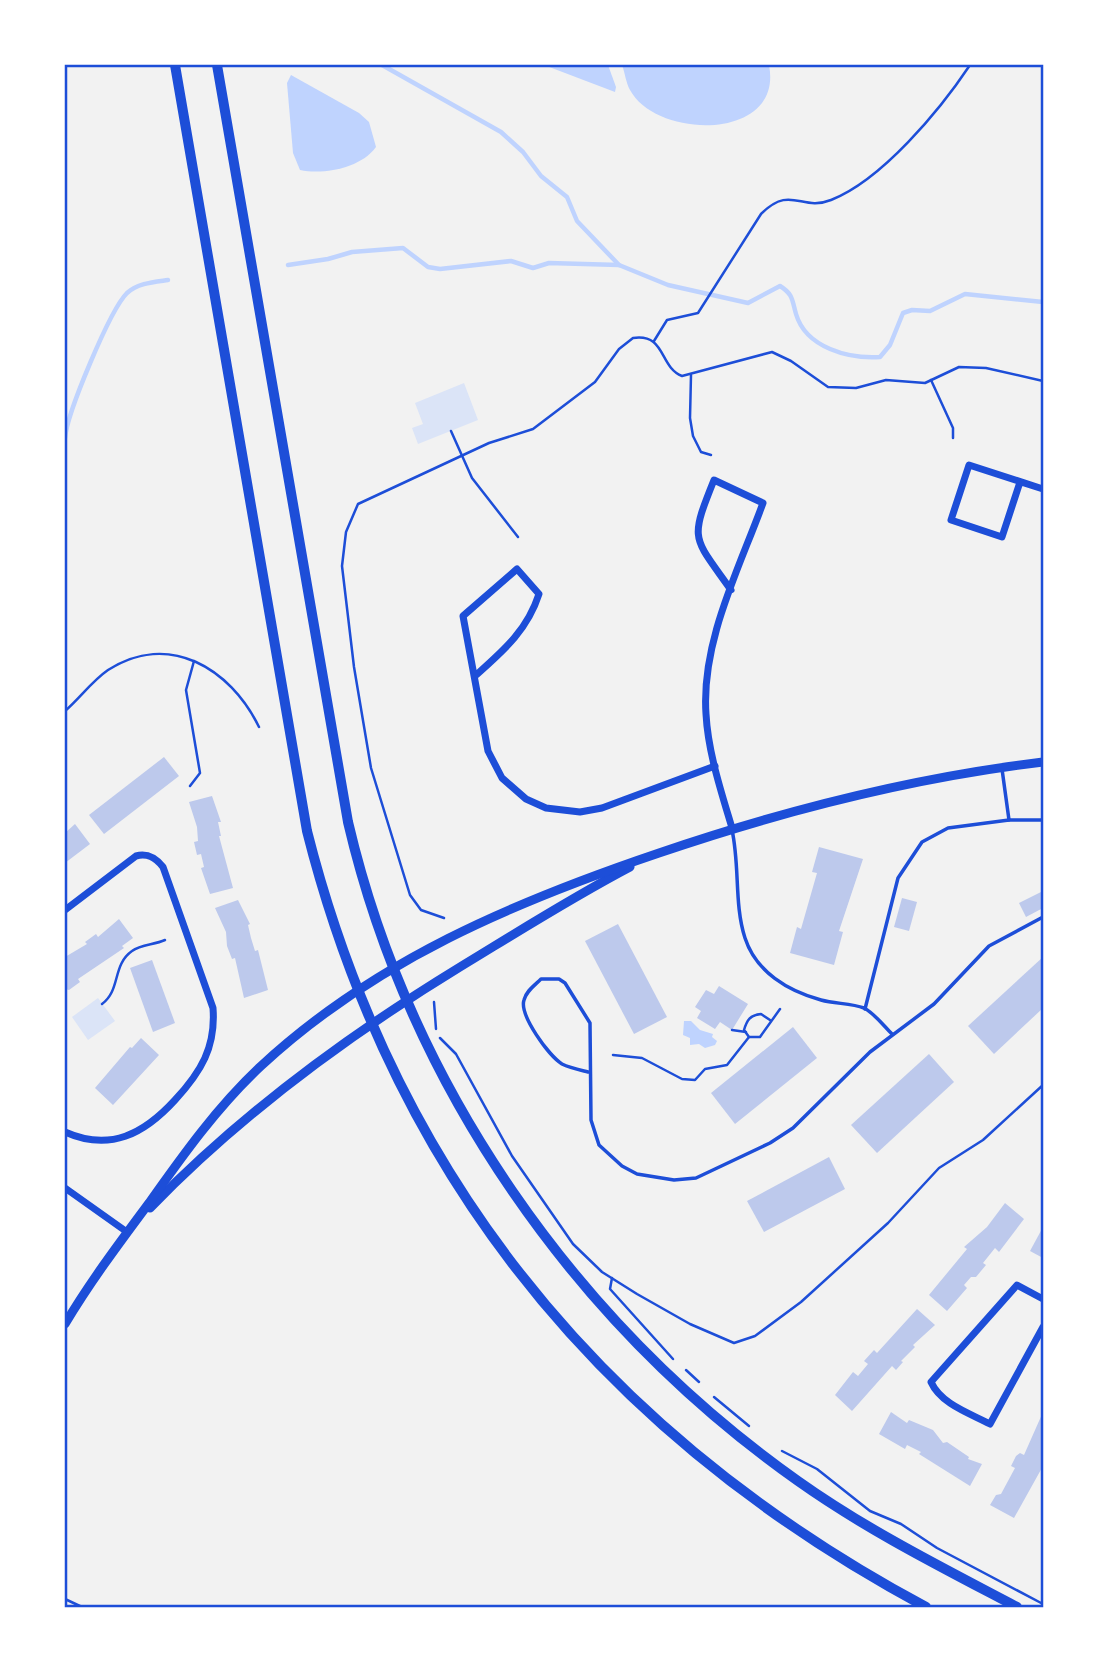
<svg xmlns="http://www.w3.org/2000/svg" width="1108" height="1672" font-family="Merriweather,serif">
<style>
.green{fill:#dbe4f7}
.water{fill:#bfd3fe}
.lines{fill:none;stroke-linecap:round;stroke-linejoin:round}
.stream{stroke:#bfd3fe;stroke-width:4.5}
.building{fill:#bdc9ec}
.path{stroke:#1d4ed8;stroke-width:2.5}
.service{stroke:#1d4ed8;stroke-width:3.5}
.minor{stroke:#1d4ed8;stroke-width:7}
.tertiary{stroke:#1d4ed8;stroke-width:9}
.primary{stroke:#1d4ed8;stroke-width:10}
.neatline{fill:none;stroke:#1d4ed8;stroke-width:2.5}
</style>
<rect width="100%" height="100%" fill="#f2f2f2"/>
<g class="green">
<path d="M464,383l14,37 -60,24 -6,-16 11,-4 -8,-21z"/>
<path d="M98,998l17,23 -27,19 -16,-23z"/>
</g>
<g class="water">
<path d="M544,65h64l8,22 -1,5z"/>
<path d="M622,65h147c15,76 -112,75 -139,25 -4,-7 -5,-17 -8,-25z"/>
<path d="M291,75l68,38 10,9 7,25c-15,21 -52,28 -76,23l-7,-17 -6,-70z"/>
<path d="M684,1021h7l9,9 13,4 -1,3 5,4 -2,4 -10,3 -6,-4 -9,1v-7l-7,-3z"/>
</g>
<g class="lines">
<g class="stream">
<path d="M382,65l119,67 22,20 18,24 26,21 10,24 42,44"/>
<path d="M288,265l40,-6 24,-7 51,-4 25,19 12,2 71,-8 22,7 16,-5 70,2 49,20 80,18 32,-17c13,8 12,14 16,28 10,34 53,45 84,43l10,-12 13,-32 9,-3 18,1 35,-17 78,8"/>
<path d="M65,438c2,-25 45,-128 62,-145 11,-10 27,-11 41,-13"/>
</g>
</g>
<g class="building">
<path d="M164,757l15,19 -75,58 -15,-19z"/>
<path d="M212,796l9,26h-3l3,14h-2l14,52 -23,6 -9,-26 3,-1 -3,-13 -4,1 -3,-13 4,-1 -1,-14 -8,-25z"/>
<path d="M75,824l15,20 -25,19v-30z"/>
<path d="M819,847l44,12 -24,72 4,1 -9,33 -44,-12 7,-26 4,2 16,-56 -5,-1z"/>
<path d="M1043,891v17l-17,9 -7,-14z"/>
<path d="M902,898l15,4 -8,29 -15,-4z"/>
<path d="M238,900l12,24 -2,1 3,13 4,13 3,-1 10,40 -24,8 -9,-40 -3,1 -5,-13 -1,-14 -11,-24z"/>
<path d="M119,919l14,19 -11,8 2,2 -46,31 2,3 -11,8 -4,-1v-32l22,-13 -2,-2 11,-8 2,3z"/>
<path d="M618,924l49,93 -33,17 -49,-93z"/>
<path d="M1043,957v51l-49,46 -26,-28z"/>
<path d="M152,960l23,63 -22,9 -23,-64z"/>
<path d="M719,986l29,18 -16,26 -12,-8 -5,7 -18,-11 4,-7 -6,-4 11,-17 8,4z"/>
<path d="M793,1027l24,31 -82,66 -24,-31z"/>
<path d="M141,1038l18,17 -46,50 -18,-17 35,-41 2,1z"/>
<path d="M929,1054l25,28 -77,71 -26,-28z"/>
<path d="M829,1157l16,32 -81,43 -17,-31z"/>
<path d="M1005,1203l19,16 -25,33 -4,-4 -12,15 3,2 -10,12h-5l-7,8 3,3 -20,23 -18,-16 38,-46 -3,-2 23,-20z"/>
<path d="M1043,1227v31l-13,-7z"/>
<path d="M917,1309l18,16 -22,20 2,2 -14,14 2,1 -7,8 -4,-4 -40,45 -17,-16 18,-23 5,4 10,-12 -4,-3 10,-11 3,3z"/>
<path d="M891,1412l16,11 2,-3 24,10 10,13 4,-1 22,15 -1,2 14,5 -12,22 -51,-32 2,-2 -14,-7 -2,4 -26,-15z"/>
<path d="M1043,1412v54l-29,52 -24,-13 6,-10 5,-1 14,-26 -4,-2 5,-10 4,-3 4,2z"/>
</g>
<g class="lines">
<g class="path">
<path d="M654,341l13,-21 31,-7 63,-99c30,-30 40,-2 70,-14 51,-20 109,-90 139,-135"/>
<path d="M691,375l-1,43 3,18 8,16 10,3"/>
<path d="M931,380l22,48v10"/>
<path d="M451,431l21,47 46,59"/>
<path d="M65,711c15,-13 27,-30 43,-41 61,-39 122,-2 151,57"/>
<path d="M190,786l10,-13 -14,-83 8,-29"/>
<path d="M444,918l-23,-8 -11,-15 -39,-127 -17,-101 -12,-101 4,-34 12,-28 131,-61 44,-14 62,-47 24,-33 14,-11c33,-5 26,29 49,38l90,-24 19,9 37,26 28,1 30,-8 39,3 34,-16 27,1 57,13"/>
<path d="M434,1002l2,27"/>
<path d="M102,1004c19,-14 10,-39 30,-53 9,-7 22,-6 33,-11"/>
<path d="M770,1020l-9,-6c-11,1 -14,6 -17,16l5,7h11l20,-28"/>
<path d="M732,1030l14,2"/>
<path d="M440,1038l16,16 56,102 61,88 29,28 35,22 53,30 44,19 21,-7 46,-34 87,-79 51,-55 44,-28 60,-55"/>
<path d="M613,1055l29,3 40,21 13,1 10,-11 22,-4 22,-28"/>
<path d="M612,1278l-2,11 63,70"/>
<path d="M686,1370l13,12"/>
<path d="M714,1397l35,29"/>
<path d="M782,1451l35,18 53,42 31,13 36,24 106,56"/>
<path d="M65,1599l17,8"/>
</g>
<g class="service">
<path d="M1002,769l7,51"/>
<path d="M732,830c8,36 2,74 13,108 11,34 43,53 76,62 14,4 30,3 43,8 10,5 20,18 28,26"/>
<path d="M865,1009l33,-131 24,-36 26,-14 61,-8h34"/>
<path d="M588,1072c-8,-2 -18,-4 -26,-8 -13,-8 -43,-49 -38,-64 2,-9 11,-15 17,-21h18l6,4 25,40 1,97 8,25 23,21 15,8 37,6 22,-2 74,-35 23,-15 77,-76 64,-48 55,-58 54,-29"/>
</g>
<g class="minor">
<path d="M1020,482l-18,55 -51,-17 18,-55 74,24"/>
<path d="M731,590c-38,-54 -42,-48 -17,-110l49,23c-24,66 -62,139 -57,211 2,38 15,77 26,114"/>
<path d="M475,676c28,-25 52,-45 64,-82l-22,-25 -54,47 25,135 14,27 24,21 20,9 34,4 22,-4 113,-42"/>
<path d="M65,910l71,-54c11,-3 19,1 27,11l50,141c3,39 -12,64 -38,92 -31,34 -65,52 -110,32"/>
<path d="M65,1188l62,44"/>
<path d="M1043,1299l-26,-14 -86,97c10,22 38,31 59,42l53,-97"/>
</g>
<g class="tertiary">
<path d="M150,1208c92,-95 197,-172 310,-241 56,-34 111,-69 170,-100"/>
<path d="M65,1324c25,-42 55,-82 84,-121 34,-48 69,-97 112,-137 113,-105 253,-164 398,-213 126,-43 252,-75 384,-91"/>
</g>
<g class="primary">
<path d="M175,65l132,766c89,352 302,606 619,776"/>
<path d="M217,65l131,757c62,265 228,502 450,659 69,49 145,87 219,126"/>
</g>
</g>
<rect width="1108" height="1672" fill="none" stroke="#ffffff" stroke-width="133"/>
<rect x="66" y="66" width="976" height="1540" class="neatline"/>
</svg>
